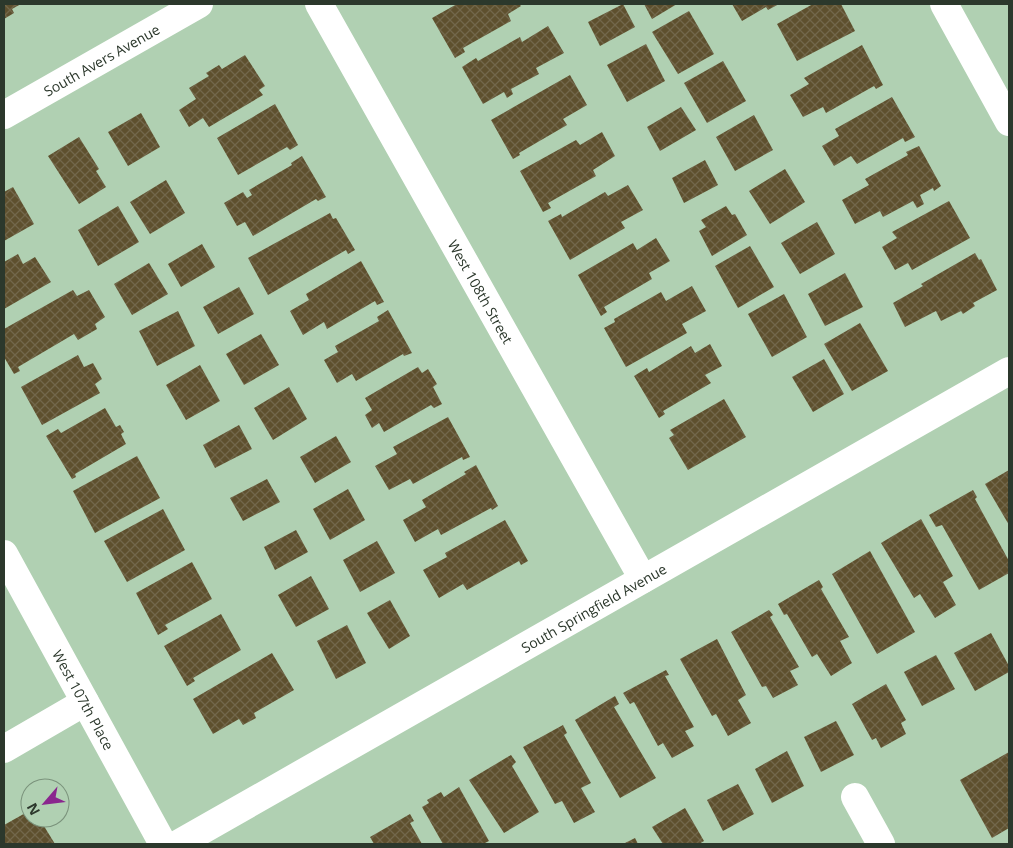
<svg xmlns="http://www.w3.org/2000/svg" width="1013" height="848" font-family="'Open Sans',sans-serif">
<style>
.building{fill:url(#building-cross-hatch)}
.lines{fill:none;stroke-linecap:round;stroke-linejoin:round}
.street{stroke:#fff;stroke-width:28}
.labels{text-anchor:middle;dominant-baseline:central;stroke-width:5;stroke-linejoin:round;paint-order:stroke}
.street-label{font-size:14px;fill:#2c382c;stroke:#b0d0b2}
</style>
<defs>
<pattern id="building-cross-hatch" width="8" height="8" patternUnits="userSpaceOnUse" patternTransform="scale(1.25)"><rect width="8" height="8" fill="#5e502e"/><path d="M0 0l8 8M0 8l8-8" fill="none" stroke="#72674b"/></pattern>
</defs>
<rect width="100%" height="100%" fill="#b0d0b2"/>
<g class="building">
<path d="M4,4h17l-9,5 2,4 -10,6z"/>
<path d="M457,4h62l2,2 -13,8 3,7 -48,27 2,4 -10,6 -23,-40z"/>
<path d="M623,4l12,23 -35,19 -12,-24z"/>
<path d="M644,4h33l-25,15z"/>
<path d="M732,4h47l-11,6 -2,-3 -24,14z"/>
<path d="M813,4h28l14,27 -58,30 -20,-37z"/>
<path d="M689,11l25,43 -36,20 -26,-42z"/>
<path d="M548,26l16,27 -28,15 3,6 -28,15 2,5 -6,4 -3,-6 -21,12 -21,-37 14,-9 2,3 42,-24 2,5z"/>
<path d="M646,44l19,37 -38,21 -20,-37z"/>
<path d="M862,45l21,40 -7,4 -2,-3 -48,27 -3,-6 -20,10 -13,-22 19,-11 -5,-6z"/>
<path d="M245,55l20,31 -6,4 4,5 -54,32 -6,-9 -14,9 -10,-17 17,-11 -7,-11 20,-12 -3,-3 13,-8 3,4z"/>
<path d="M723,61l23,40 -39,22 -23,-40z"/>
<path d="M570,75l17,30 -24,14 4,6 -48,28 1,2 -7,4 -22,-39z"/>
<path d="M892,97l23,40 -10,5 -2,-4 -46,26 -6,-8 -17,10 -12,-20 17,-10 -4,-7z"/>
<path d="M275,104l23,41 -8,5 -3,-3 -49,28 -21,-37z"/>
<path d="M681,107l15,23 -36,21 -13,-24z"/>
<path d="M141,113l19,34 -32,19 -20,-34z"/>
<path d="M754,115l19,35 -38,21 -19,-34z"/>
<path d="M602,132l13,24 -22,14 3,6 -48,27 3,5 -8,4 -23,-41 56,-31 4,5z"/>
<path d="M79,137l20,32 -3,2 10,16 -27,17 -31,-48z"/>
<path d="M919,146l22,40 -7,5 -1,-3 -13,7 4,9 -7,4 -4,-7 -30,16 -3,-6 -25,13 -13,-24 27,-15 -4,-6 43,-24 -2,-3z"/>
<path d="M302,156l24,41 -8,4 -2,-2 -63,37 -8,-14 -8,4 -13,-23 19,-11 4,6 5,-3 -3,-5 43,-25 -1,-2z"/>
<path d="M705,160l13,25 -34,18 -12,-25z"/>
<path d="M785,169l20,33 -35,22 -21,-33z"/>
<path d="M166,180l19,33 -35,21 -20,-32z"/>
<path d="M628,185l15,25 -22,12 4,6 -55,32 -22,-39 13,-7 1,3 43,-25 3,4z"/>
<path d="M13,187l21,37 -30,17v-49z"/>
<path d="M949,201l21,37 -58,32 -4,-7 -13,7 -13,-23 15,-9 -5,-6z"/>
<path d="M118,206l21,36 -41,24 -20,-36z"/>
<path d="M726,206l6,9 3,-1 12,21 -35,21 -13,-25 7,-4 -5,-7z"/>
<path d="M330,213l3,6 3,-1 19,32 -7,4 -2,-4 -78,45 -20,-37z"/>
<path d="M817,222l18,32 -35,20 -19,-31z"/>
<path d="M656,238l14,23 -21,12 3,6 -48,28 3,5 -6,4 -23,-41 55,-32 4,7z"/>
<path d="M202,244l13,23 -34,20 -13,-23z"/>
<path d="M750,246l24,41 -36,21 -23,-42z"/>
<path d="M975,253l4,7 2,-1 16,31 -24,13 2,3 -12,8 -2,-3 -20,10 -5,-10 -31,16 -12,-24 30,-17 -2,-2z"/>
<path d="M18,254l5,10 12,-7 16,25 -47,27v-47z"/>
<path d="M361,261l23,41 -7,3 -2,-4 -48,28 -3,-7 -21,13 -13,-24 19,-11 -3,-6z"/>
<path d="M149,263l19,31 -36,21 -18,-31z"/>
<path d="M845,273l18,34 -38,19 -17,-32z"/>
<path d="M692,286l14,25 -24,13 5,9 -61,34 -22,-39 11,-6 -1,-3 47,-27 5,9z"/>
<path d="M239,287l15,27 -36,20 -15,-27z"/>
<path d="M73,290l4,6 12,-6 16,27 -10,7 2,5 -19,11 -4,-6 -56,33 2,4 -6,3 -10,-17v-28z"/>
<path d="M784,294l23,43 -35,20 -24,-43z"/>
<path d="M388,310l24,43 -8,3 -1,-2 -47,27 -4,-7 -15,9 -13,-23 14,-8 -3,-6 44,-25 -2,-4z"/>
<path d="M178,311l17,35 -38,20 -18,-35z"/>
<path d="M860,323l28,48 -36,20 -28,-47z"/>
<path d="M261,334l18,31 -35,20 -18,-31z"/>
<path d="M710,344l12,22 -17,9 6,8 -48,28 2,3 -6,4 -25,-42 13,-8 2,4 42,-26 4,7z"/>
<path d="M78,355l6,12 9,-4 9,16 -7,5 5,9 -58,32 -21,-38z"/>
<path d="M824,359l20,35 -31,18 -21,-35z"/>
<path d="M200,365l20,36 -34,19 -20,-35z"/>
<path d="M418,367l4,6 6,-4 9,15 -4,3 9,17 -8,4 -3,-3 -47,27 -5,-9 -7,5 -7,-13 7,-5 -7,-12z"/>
<path d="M289,387l18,32 -34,21 -19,-32z"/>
<path d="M724,399l22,38 -58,33 -19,-32 5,-3 -4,-5z"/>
<path d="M105,408l11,19 4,-2 4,7 -3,2 5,10 -51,30 1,3 -4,2 -26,-43 12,-7 3,4z"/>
<path d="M448,417l22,40 -7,3 -1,-3 -49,27 -3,-5 -21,11 -14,-24 22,-12 -4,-7z"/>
<path d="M239,425l13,24 -37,19 -12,-23z"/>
<path d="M336,436l15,26 -36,21 -15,-26z"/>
<path d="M137,456l23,42 -65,35 -22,-42z"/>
<path d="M476,465l22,41 -6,4 -1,-2 -50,27 -3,-6 -23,13 -12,-22 23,-13 -4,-7 44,-26 -2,-2z"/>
<path d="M1009,470v55l-24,-41z"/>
<path d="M267,479l13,23 -37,19 -13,-23z"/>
<path d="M348,489l17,31 -35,20 -17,-31z"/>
<path d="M973,490l4,7 -2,2 34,62v12l-30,17 -37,-65 -6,2 -7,-12z"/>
<path d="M163,509l22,41 -58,32 -23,-41z"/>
<path d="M921,519l32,57 -10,6 13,23 -21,13 -15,-24 -6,4 -33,-55z"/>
<path d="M505,520l23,41 -7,4 -2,-4 -52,29 -4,-6 -24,14 -16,-28 24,-13 -2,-4z"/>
<path d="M296,530l12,22 -33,18 -11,-23z"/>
<path d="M377,541l18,32 -35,19 -17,-32z"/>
<path d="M870,551l45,81 -38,22 -45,-80z"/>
<path d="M192,562l20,37 -47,26 3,4 -10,6 -22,-42z"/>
<path d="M311,576l18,33 -33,18 -18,-32z"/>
<path d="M819,580l4,7 -2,2 28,48 -9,4 12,22 -21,13 -14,-22 -5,3 -25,-43 -3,1 -6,-11z"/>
<path d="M390,600l20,36 -21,13 -22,-36z"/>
<path d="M769,610l4,5 -3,2 29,50 -9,4 8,14 -25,13 -7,-12 -4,1 -31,-55z"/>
<path d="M221,614l20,36 -48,28 2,3 -8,5 -23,-40z"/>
<path d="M347,625l19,38 -30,16 -19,-38z"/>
<path d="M991,633l18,33v6l-34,19 -21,-38z"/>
<path d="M717,639l29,56 -8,5 13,23 -23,13 -12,-22 -4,2 -32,-57z"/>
<path d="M272,653l22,37 -40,23 2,5 -13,7 -4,-6 -26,15 -20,-35z"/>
<path d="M936,655l19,34 -33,17 -18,-34z"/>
<path d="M666,670l3,5 -4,1 29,51 -9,4 9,15 -22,12 -9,-15 -5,3 -24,-44 -4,2 -7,-11z"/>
<path d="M886,684l20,36 -5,3 5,11 -25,14 -5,-10 -4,2 -20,-36z"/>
<path d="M615,696l4,8 -5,3 42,71 -36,20 -45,-78z"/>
<path d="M836,721l18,34 -33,17 -17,-35z"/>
<path d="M563,725l4,8 -3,2 27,48 -10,5 14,24 -21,11 -12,-22 -7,3 -32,-57z"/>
<path d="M787,751l17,35 -32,17 -17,-34z"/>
<path d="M1009,752v76l-17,10 -32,-58z"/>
<path d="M511,755l5,7 -4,4 27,46 -35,21 -35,-53z"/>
<path d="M738,784l16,30 -31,17 -16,-31z"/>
<path d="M459,787l30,54 -6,3h-40l-21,-37 7,-4 -2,-3 14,-8 3,5z"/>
<path d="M30,805v13h9l16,26h-51v-19l25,-14 -2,-4z"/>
<path d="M685,808l19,33 -5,3h-36l-11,-17z"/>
<path d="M410,814l4,7 -4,2 12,21h-48l-4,-7z"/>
<path d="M635,838l3,6h-15z"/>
</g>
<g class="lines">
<g class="street">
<path id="s1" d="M319,4l324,575"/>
<path d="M944,4l65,118"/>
<path id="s2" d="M4,115l195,-111"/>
<path id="s3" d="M4,554l159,290"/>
<path d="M4,749l81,-47"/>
<path d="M855,797l26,47"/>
<path id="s4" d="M178,844l831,-473"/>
</g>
</g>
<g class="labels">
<g class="street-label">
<text stroke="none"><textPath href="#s2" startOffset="112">South Avers Avenue</textPath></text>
<text stroke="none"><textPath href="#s1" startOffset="330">West 108th Street</textPath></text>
<text stroke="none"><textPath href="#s4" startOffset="478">South Springfield Avenue</textPath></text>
<text stroke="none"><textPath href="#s3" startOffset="166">West 107th Place</textPath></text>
</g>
</g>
<rect width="1013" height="848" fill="none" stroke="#2c382c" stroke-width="10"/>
<g transform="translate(45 803) rotate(242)"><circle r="24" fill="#b0d0b2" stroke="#7b937c"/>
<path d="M0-4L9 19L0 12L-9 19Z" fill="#8a268e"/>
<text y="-8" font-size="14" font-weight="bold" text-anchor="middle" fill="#2c382c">N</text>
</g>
</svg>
